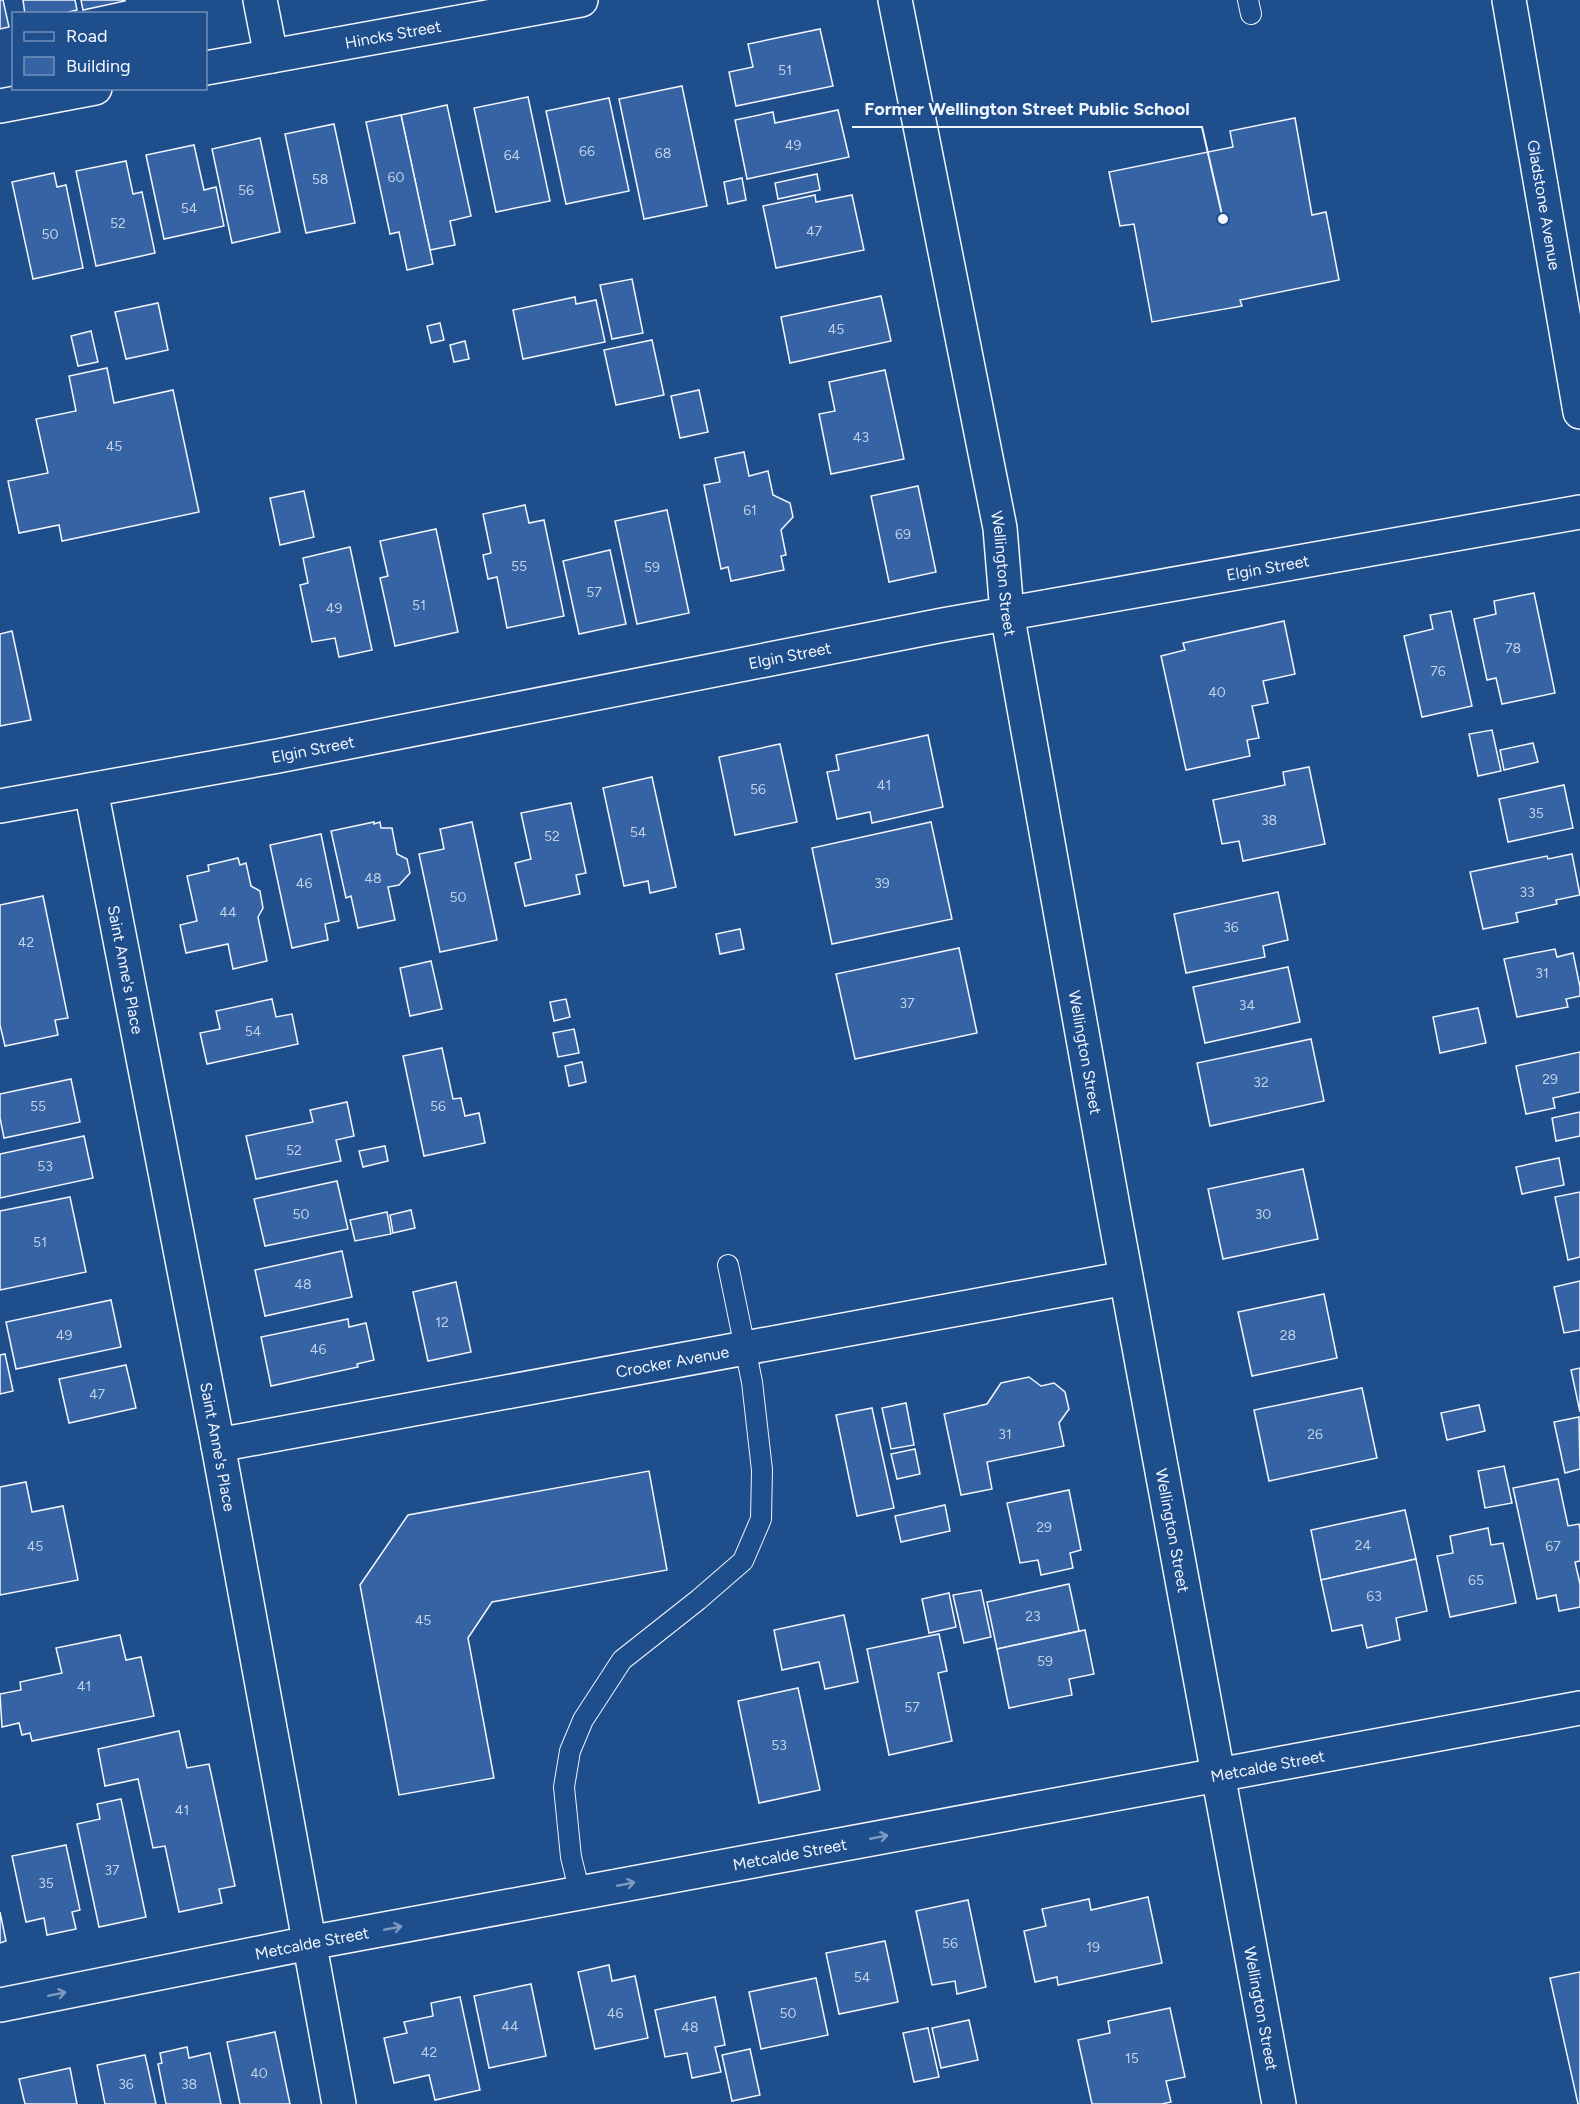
<svg xmlns="http://www.w3.org/2000/svg" width="1580" height="2104" font-family="Figtree,sans-serif">
<style>
.building{fill:#3563a3;stroke:#f2f6ff;stroke-width:1.5}
.lines{fill:none;stroke-linecap:round;stroke-linejoin:round}
.lane-casing{stroke:#f2f6ff;stroke-width:22}
.street-casing{stroke:#f2f6ff;stroke-width:36}
.secondary-casing{stroke:#f2f6ff;stroke-width:36}
.lane{stroke:#1f4e8c;stroke-width:20}
.street{stroke:#1f4e8c;stroke-width:33}
.secondary{stroke:#1f4e8c;stroke-width:33}
.oneway{stroke:#7e9ac0}
.labels{text-anchor:middle;dominant-baseline:central;stroke-width:4.5;stroke-linejoin:round;paint-order:stroke}
.number-label{font-size:14px;fill:#c3d1e8}
.street-label{font-size:16px;fill:#f2f6ff;stroke:#1f4e8c}
.leader{fill:none;stroke:#f2f6ff;stroke-width:2}
.callout-dot{fill:#f2f6ff;stroke:#1f4e8c;stroke-width:2}
.callout-label{font-size:18px;text-anchor:middle;font-weight:bold;fill:#f2f6ff;stroke:#1f4e8c;stroke-width:4.5;stroke-linejoin:round;paint-order:stroke}
</style>
<rect width="100%" height="100%" fill="#1f4e8c"/>
<g class="building">
<path d="M0,0h3l6,27 -9,2z"/>
<path d="M23,0h52l2,10 -17,4h-35z"/>
<path d="M81,0h44v1l-42,9z"/>
<path d="M820,29l13,57 -97,20 -7,-34 24,-5 -5,-23z"/>
<path d="M682,86l25,120 -63,13 -25,-120z"/>
<path d="M528,97l22,104 -54,11 -22,-104z"/>
<path d="M609,98l20,93 -63,13 -20,-93z"/>
<path d="M447,105l24,111 -21,5 5,24 -25,5 -29,-135z"/>
<path d="M838,110l11,47 -102,22 -12,-59 38,-8 2,11z"/>
<path d="M401,115l32,149 -26,6 -8,-38 -9,2 -24,-112z"/>
<path d="M1295,118l17,97 14,-3 13,68 -99,20 2,6 -90,16 -18,-98 -14,2 -11,-54 124,-25 -3,-16z"/>
<path d="M334,124l21,99 -49,10 -21,-99z"/>
<path d="M260,138l20,94 -48,11 -20,-94z"/>
<path d="M194,145l10,45 12,-3 8,39 -60,13 -18,-84z"/>
<path d="M126,161l7,33 9,-2 13,61 -59,13 -20,-95z"/>
<path d="M54,173l3,14 9,-2 17,83 -50,11 -21,-97z"/>
<path d="M817,174l3,16 -42,9 -3,-16z"/>
<path d="M742,178l4,22 -18,4 -4,-22z"/>
<path d="M815,195l1,7 36,-7 12,55 -88,18 -13,-62z"/>
<path d="M632,279l11,54 -31,6 -12,-54z"/>
<path d="M881,296l10,45 -101,22 -9,-46z"/>
<path d="M575,297l1,7 20,-4 9,42 -82,17 -10,-49z"/>
<path d="M158,303l10,47 -42,9 -11,-47z"/>
<path d="M440,323l4,17 -13,3 -4,-17z"/>
<path d="M91,331l7,31 -20,4 -7,-30z"/>
<path d="M652,340l12,55 -48,10 -12,-55z"/>
<path d="M465,341l4,18 -15,3 -4,-17z"/>
<path d="M107,368l7,35 59,-13 26,122 -137,29 -3,-16 -40,8 -11,-52 40,-8 -12,-54 40,-8 -7,-35z"/>
<path d="M885,370l19,89 -73,15 -12,-60 16,-3 -6,-29z"/>
<path d="M699,390l9,42 -28,6 -9,-42z"/>
<path d="M744,452l5,24 19,-5 5,24 17,8 3,14 -12,13 5,25 -5,1 3,14 -53,11 -3,-14 -7,2 -17,-84 16,-3 -5,-24z"/>
<path d="M918,486l18,86 -47,10 -18,-86z"/>
<path d="M304,491l10,46 -34,8 -10,-47z"/>
<path d="M525,505l4,18 15,-3 20,96 -57,12 -10,-51 -9,2 -5,-24 8,-2 -8,-39z"/>
<path d="M667,510l22,103 -52,11 -22,-103z"/>
<path d="M436,529l22,103 -63,14 -15,-68 8,-2 -8,-35z"/>
<path d="M350,547l22,103 -33,7 -4,-19 -23,4 -12,-57 8,-2 -5,-25z"/>
<path d="M610,550l16,74 -47,10 -16,-73z"/>
<path d="M1534,593l21,100 -53,11 -6,-26 -9,2 -13,-61 22,-5 -2,-13z"/>
<path d="M1451,611l21,95 -50,11 -18,-81 29,-7 -3,-14z"/>
<path d="M1284,621l11,53 -32,7 5,22 -16,3 7,32 -12,2 3,16 -64,14 -25,-114 24,-6 -2,-7z"/>
<path d="M12,631l19,89 -31,6v-92z"/>
<path d="M1492,730l9,41 -23,5 -9,-42z"/>
<path d="M928,735l15,72 -71,16 -2,-11 -33,7 -10,-47 12,-2 -3,-15z"/>
<path d="M1533,743l5,19 -34,8 -4,-20z"/>
<path d="M780,744l17,78 -62,13 -16,-78z"/>
<path d="M1309,767l16,77 -82,17 -4,-20 -17,3 -9,-44 72,-15 -2,-13z"/>
<path d="M652,777l24,110 -26,6 -2,-12 -24,5 -21,-98z"/>
<path d="M1564,785l9,43 -65,14 -9,-43z"/>
<path d="M571,803l15,70 -10,2 4,19 -55,12 -10,-43 16,-4 -10,-46z"/>
<path d="M374,822v2l6,-2 1,6h11l5,26 10,5 3,14 -11,12 -11,2 7,33 -37,8 -7,-32 -5,2 -15,-67z"/>
<path d="M472,822l25,118 -57,12 -21,-98 25,-5 -4,-20z"/>
<path d="M931,822l21,97 -120,25 -20,-96z"/>
<path d="M321,834l18,87 -14,3 3,16 -36,8 -22,-103z"/>
<path d="M1572,854l8,41 -24,5 1,4 -41,9 2,9 -35,7 -13,-57 77,-16 1,3z"/>
<path d="M238,858l2,7 6,-2 5,23 9,5 3,17 -5,9 9,44 -34,8 -5,-25 -42,9 -6,-28 17,-4 -10,-45 22,-5 -1,-6z"/>
<path d="M1278,892l10,48 -25,6 2,11 -79,16 -12,-59z"/>
<path d="M43,896l25,122 -13,2 3,15 -53,11 -5,-21v-120z"/>
<path d="M740,929l4,20 -24,5 -4,-20z"/>
<path d="M959,948l18,85 -122,26 -19,-85z"/>
<path d="M1555,949l2,8 16,-4 7,34v9l-14,3 2,8 -51,10 -13,-58z"/>
<path d="M431,961l11,48 -32,7 -10,-48z"/>
<path d="M1288,967l12,55 -95,21 -12,-56z"/>
<path d="M272,999l4,18 16,-3 6,30 -91,20 -7,-31 20,-4 -4,-18z"/>
<path d="M566,999l4,18 -16,4 -4,-19z"/>
<path d="M1478,1008l8,35 -46,10 -7,-36z"/>
<path d="M574,1029l5,24 -21,4 -5,-24z"/>
<path d="M1311,1039l13,62 -114,25 -13,-63z"/>
<path d="M442,1048l11,51 8,-1 4,18 14,-3 6,30 -61,13 -21,-100z"/>
<path d="M1580,1052v40l-27,6 2,10 -29,6 -10,-48z"/>
<path d="M582,1062l4,20 -17,4 -4,-20z"/>
<path d="M71,1079l9,43 -76,16 -4,-20v-24z"/>
<path d="M347,1102l7,34 -18,4 5,21 -85,18 -10,-43 67,-14 -3,-12z"/>
<path d="M1580,1112v24l-24,5 -4,-23z"/>
<path d="M84,1136l9,42 -93,20v-44z"/>
<path d="M385,1146l3,15 -25,6 -4,-16z"/>
<path d="M1559,1158l5,27 -42,9 -6,-27z"/>
<path d="M1303,1169l15,70 -95,20 -15,-70z"/>
<path d="M337,1181l11,48 -83,17 -11,-47z"/>
<path d="M1580,1192v65l-12,3 -13,-63z"/>
<path d="M70,1197l16,75 -86,18v-79z"/>
<path d="M411,1210l4,18 -22,5 -3,-18z"/>
<path d="M387,1212l4,22 -36,7 -5,-21z"/>
<path d="M342,1251l10,46 -87,19 -10,-46z"/>
<path d="M1580,1281v49l-16,3 -10,-46z"/>
<path d="M456,1282l15,70 -43,9 -15,-69z"/>
<path d="M1324,1294l13,64 -85,18 -14,-64z"/>
<path d="M111,1300l10,47 -105,22 -10,-47z"/>
<path d="M348,1319l1,8 17,-4 8,37 -17,4 1,3 -87,19 -10,-49z"/>
<path d="M5,1354l8,37 -13,3v-39z"/>
<path d="M126,1365l10,43 -67,15 -10,-44z"/>
<path d="M1580,1368v44l-9,-42z"/>
<path d="M1029,1377l12,9 13,-3 11,9 4,17 -10,14 5,23 -77,16 5,27 -31,6 -17,-81 43,-10 14,-21z"/>
<path d="M1362,1388l15,70 -108,23 -15,-71z"/>
<path d="M906,1403l8,42 -23,4 -9,-41z"/>
<path d="M1479,1405l6,26 -38,9 -6,-27z"/>
<path d="M872,1408l22,100 -37,8 -21,-101z"/>
<path d="M1579,1417l1,52 -15,4 -11,-51z"/>
<path d="M915,1449l5,25 -23,5 -6,-25z"/>
<path d="M1504,1466l8,37 -27,5 -7,-37z"/>
<path d="M649,1471l18,99 -175,32 -24,36 26,140 -95,17 -39,-210 48,-70z"/>
<path d="M1558,1479l10,47 11,-2 1,6v31l-5,1 5,22v23l-21,4 -3,-16 -19,4 -24,-111z"/>
<path d="M26,1482l6,30 31,-6 15,74 -78,15v-108z"/>
<path d="M1069,1490l12,60 -11,3 3,15 -32,7 -3,-15 -18,3 -13,-60z"/>
<path d="M945,1505l5,26 -49,11 -6,-26z"/>
<path d="M1405,1510l11,49 -95,21 -10,-50z"/>
<path d="M1488,1528l3,17 12,-2 13,60 -66,14 -13,-61 16,-3 -3,-17z"/>
<path d="M1416,1559l11,52 -31,7 4,22 -33,8 -5,-23 -30,6 -11,-51z"/>
<path d="M1069,1584l10,47 -82,18 -10,-47z"/>
<path d="M981,1590l10,47 -27,6 -11,-48z"/>
<path d="M949,1593l7,34 -27,6 -7,-34z"/>
<path d="M844,1615l14,67 -33,7 -6,-27 -37,8 -8,-40z"/>
<path d="M1085,1630l9,44 -25,5 3,16 -63,13 -12,-59z"/>
<path d="M939,1634l8,37 -9,2 14,68 -63,14 -22,-106z"/>
<path d="M120,1635l6,25 15,-3 13,59 -122,25 -2,-8 -8,2 -3,-12 -17,4 -2,-33 21,-4 -1,-8 42,-9 -6,-25z"/>
<path d="M798,1688l22,102 -61,13 -21,-102z"/>
<path d="M179,1731l8,37 22,-4 26,122 -16,3 3,14 -43,9 -14,-66 -12,2 -15,-69 -33,7 -7,-37z"/>
<path d="M121,1799l25,118 -47,10 -22,-103 23,-5 -3,-15z"/>
<path d="M66,1845l14,65 -8,2 4,17 -29,6 -3,-17 -18,4 -14,-66z"/>
<path d="M1148,1897l14,66 -104,22 -1,-8 -22,5 -11,-51 22,-5 -4,-17 47,-10 2,11z"/>
<path d="M968,1900l18,87 -29,7 -2,-13 -23,4 -16,-74z"/>
<path d="M0,1912l6,29 -6,2z"/>
<path d="M885,1941l13,61 -59,12 -13,-61z"/>
<path d="M609,1965l3,16 23,-5 13,62 -53,11 -17,-77z"/>
<path d="M1580,1972v132h-2l-28,-126z"/>
<path d="M816,1978l12,57 -67,14 -12,-57z"/>
<path d="M531,1984l15,72 -57,12 -15,-72z"/>
<path d="M460,1997l20,93 -45,10 -6,-25 -35,8 -10,-45 23,-5 -3,-11 29,-6 -2,-13z"/>
<path d="M715,1997l10,48 -10,2 6,25 -29,6 -5,-25 -22,4 -10,-47z"/>
<path d="M1170,2008l15,69 -19,4 5,21 -9,2h-70l-14,-64 32,-7 -2,-12z"/>
<path d="M969,2020l9,40 -37,8 -9,-40z"/>
<path d="M928,2028l11,49 -25,5 -11,-49z"/>
<path d="M275,2032l15,72h-50l-13,-62z"/>
<path d="M187,2047l2,11 21,-5 11,51h-55l-8,-40 4,-1 -2,-10z"/>
<path d="M750,2049l10,46 -28,6 -10,-46z"/>
<path d="M145,2055l11,49h-51l-8,-39z"/>
<path d="M70,2068l7,36h-52l-6,-25z"/>
</g>
<g class="lines">
<g class="lane-casing">
<g id="lane">
<path d="M1248,0l3,14"/>
<path d="M580,1893l-9,-36 -7,-70 6,-36 13,-31 39,-60 76,-60 45,-39 18,-42 1,-49 -10,-88 -24,-117"/>
</g>
</g>
<g class="street-casing">
<g id="street">
<path d="M260,0l11,56"/>
<path id="s1" d="M1509,0l71,412"/>
<path id="s2" d="M206,68l375,-68"/>
<path d="M0,106l95,-18"/>
<path id="s3" d="M91,790l127,655 121,659"/>
<path id="s4" d="M218,1445l908,-167"/>
<path id="s5" d="M0,2005l309,-62 1271,-235"/>
</g>
</g>
<g class="secondary-casing">
<g id="secondary">
<path id="s6" d="M895,0l105,528 7,85 107,599 165,892"/>
<path id="s7" d="M0,806l278,-50 665,-131 637,-113"/>
</g>
</g>
<use href="#lane" class="lane"/>
<use href="#street" class="street"/>
<use href="#secondary" class="secondary"/>
</g>
<defs><path id="oneway-shaft" d="M-6 0H5M1.5-3L5.5 0L1.5 3" fill="none" stroke-width="1.6" stroke-linecap="round" stroke-linejoin="round" transform="scale(1.5)"/></defs>
<g class="oneway">
<use href="#oneway-shaft" transform="translate(879 1837) rotate(-11)"/>
<use href="#oneway-shaft" transform="translate(626 1884) rotate(-11)"/>
<use href="#oneway-shaft" transform="translate(393 1928) rotate(-11)"/>
<use href="#oneway-shaft" transform="translate(57 1994) rotate(-11)"/>
</g>
<g class="labels">
<g class="number-label">
<text x="785" y="70">51</text>
<text x="793" y="145">49</text>
<text x="587" y="151">66</text>
<text x="663" y="153">68</text>
<text x="512" y="155">64</text>
<text x="396" y="177">60</text>
<text x="320" y="179">58</text>
<text x="246" y="190">56</text>
<text x="189" y="208">54</text>
<text x="118" y="223">52</text>
<text x="814" y="231">47</text>
<text x="50" y="234">50</text>
<text x="836" y="329">45</text>
<text x="861" y="437">43</text>
<text x="114" y="446">45</text>
<text x="750" y="510">61</text>
<text x="903" y="534">69</text>
<text x="519" y="566">55</text>
<text x="652" y="567">59</text>
<text x="594" y="592">57</text>
<text x="419" y="605">51</text>
<text x="334" y="608">49</text>
<text x="1513" y="648">78</text>
<text x="1438" y="671">76</text>
<text x="1217" y="692">40</text>
<text x="884" y="785">41</text>
<text x="758" y="789">56</text>
<text x="1536" y="813">35</text>
<text x="1269" y="820">38</text>
<text x="638" y="832">54</text>
<text x="552" y="836">52</text>
<text x="373" y="878">48</text>
<text x="304" y="883">46</text>
<text x="882" y="883">39</text>
<text x="1527" y="892">33</text>
<text x="458" y="897">50</text>
<text x="228" y="912">44</text>
<text x="1231" y="927">36</text>
<text x="26" y="942">42</text>
<text x="1542" y="973">31</text>
<text x="907" y="1003">37</text>
<text x="1247" y="1005">34</text>
<text x="253" y="1031">54</text>
<text x="1550" y="1079">29</text>
<text x="1261" y="1082">32</text>
<text x="38" y="1106">55</text>
<text x="438" y="1106">56</text>
<text x="294" y="1150">52</text>
<text x="45" y="1166">53</text>
<text x="301" y="1214">50</text>
<text x="1263" y="1214">30</text>
<text x="40" y="1242">51</text>
<text x="303" y="1284">48</text>
<text x="442" y="1322">12</text>
<text x="64" y="1335">49</text>
<text x="1288" y="1335">28</text>
<text x="318" y="1349">46</text>
<text x="97" y="1394">47</text>
<text x="1005" y="1434">31</text>
<text x="1315" y="1434">26</text>
<text x="1044" y="1527">29</text>
<text x="1363" y="1545">24</text>
<text x="35" y="1546">45</text>
<text x="1553" y="1546">67</text>
<text x="1476" y="1580">65</text>
<text x="1374" y="1596">63</text>
<text x="1033" y="1616">23</text>
<text x="423" y="1620">45</text>
<text x="1045" y="1661">59</text>
<text x="84" y="1686">41</text>
<text x="912" y="1707">57</text>
<text x="779" y="1745">53</text>
<text x="182" y="1810">41</text>
<text x="112" y="1870">37</text>
<text x="46" y="1883">35</text>
<text x="950" y="1943">56</text>
<text x="1093" y="1947">19</text>
<text x="862" y="1977">54</text>
<text x="615" y="2013">46</text>
<text x="788" y="2013">50</text>
<text x="510" y="2026">44</text>
<text x="690" y="2027">48</text>
<text x="429" y="2052">42</text>
<text x="1132" y="2058">15</text>
<text x="259" y="2073">40</text>
<text x="126" y="2084">36</text>
<text x="189" y="2084">38</text>
</g>
<g class="street-label">
<text stroke="none"><textPath href="#s2" startOffset="190">Hincks Street</textPath></text>
<text stroke="none"><textPath href="#s1" startOffset="208">Gladstone Avenue</textPath></text>
<text stroke="none"><textPath href="#s7" startOffset="1290">Elgin Street</textPath></text>
<text stroke="none"><textPath href="#s6" startOffset="584">Wellington Street</textPath></text>
<text stroke="none"><textPath href="#s7" startOffset="804">Elgin Street</textPath></text>
<text stroke="none"><textPath href="#s7" startOffset="318">Elgin Street</textPath></text>
<text stroke="none"><textPath href="#s3" startOffset="183">Saint Anne's Place</textPath></text>
<text stroke="none"><textPath href="#s6" startOffset="1070">Wellington Street</textPath></text>
<text stroke="none"><textPath href="#s4" startOffset="462">Crocker Avenue</textPath></text>
<text stroke="none"><textPath href="#s3" startOffset="669">Saint Anne's Place</textPath></text>
<text stroke="none"><textPath href="#s6" startOffset="1556">Wellington Street</textPath></text>
<text stroke="none"><textPath href="#s5" startOffset="1290">Metcalde Street</textPath></text>
<text stroke="none"><textPath href="#s5" startOffset="804">Metcalde Street</textPath></text>
<text stroke="none"><textPath href="#s5" startOffset="318">Metcalde Street</textPath></text>
<text stroke="none"><textPath href="#s6" startOffset="2042">Wellington Street</textPath></text>
</g>
</g>
<path class="leader" d="M1223 219L1202 127H852"/>
<circle class="callout-dot" cx="1223" cy="219" r="6"/>
<g class="callout-label">
<text x="1027" y="115">Former Wellington Street Public School</text>
</g>
<rect x="12" y="12" width="195" height="78" fill="#1f4e8c" stroke="#7391ba" stroke-width="1.5"/>
<rect x="24" y="32" width="30" height="9" fill="#1f4e8c" stroke="#7391ba" stroke-width="1.5"/>
<text x="66" y="42" font-size="18" fill="#f2f6ff">Road</text>
<rect x="24" y="57" width="30" height="18" fill="#3563a3" stroke="#7391ba" stroke-width="1.5"/>
<text x="66" y="72" font-size="18" fill="#f2f6ff">Building</text>
</svg>
